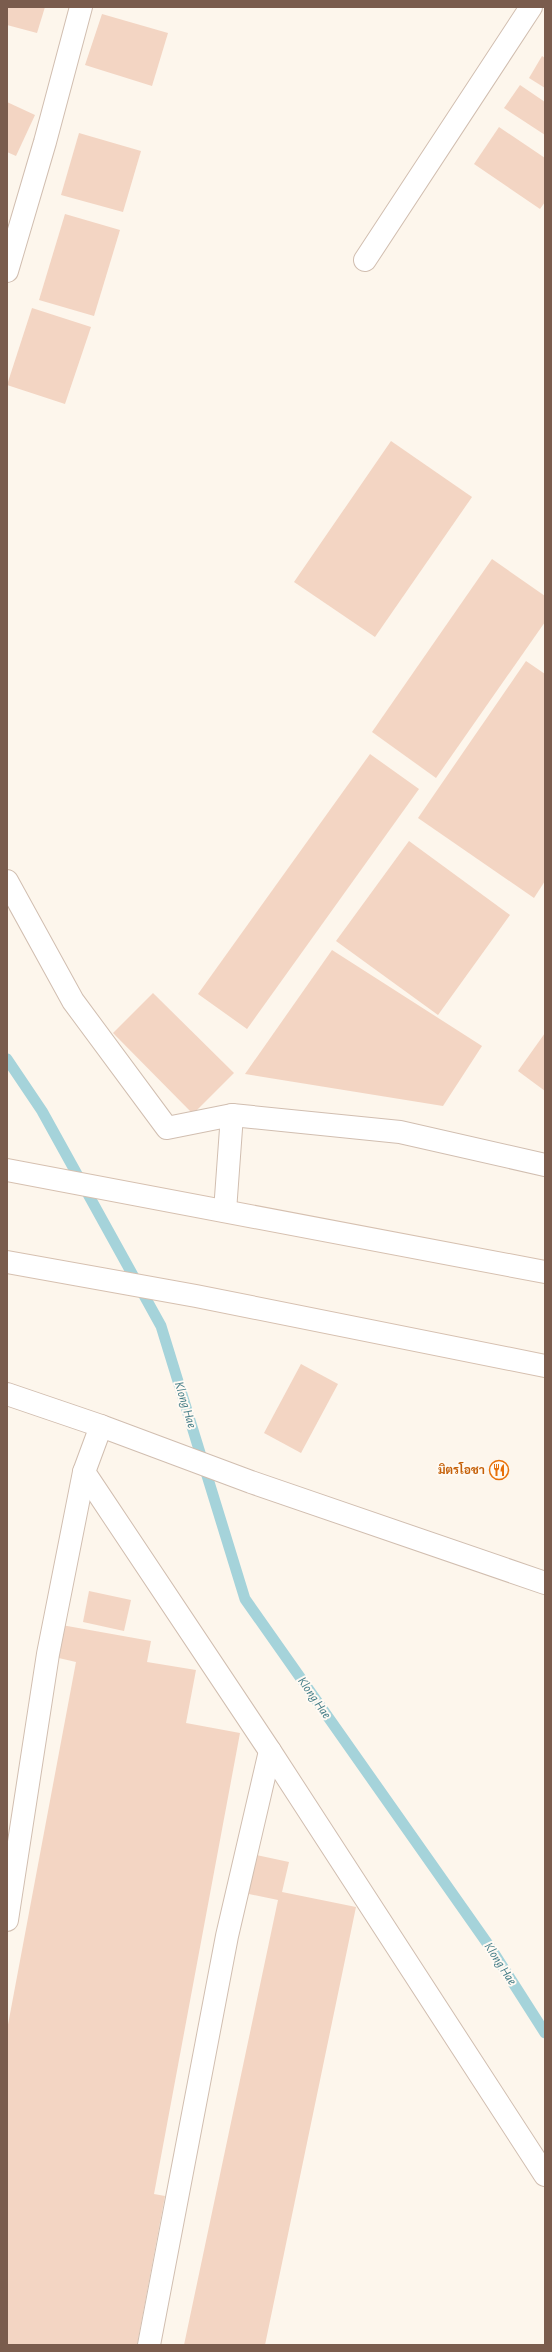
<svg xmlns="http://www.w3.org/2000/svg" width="552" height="2352" font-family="'Alegreya Sans',Sarabun,sans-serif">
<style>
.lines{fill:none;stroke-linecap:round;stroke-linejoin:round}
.stream{stroke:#a5d3da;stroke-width:11}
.building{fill:#f3d5c3}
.minor-casing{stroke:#d1beb0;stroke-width:24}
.tertiary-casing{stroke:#d1beb0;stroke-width:24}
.secondary-casing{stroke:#d6c0b0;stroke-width:24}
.minor{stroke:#fff;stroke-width:22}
.tertiary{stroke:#fff;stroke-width:22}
.secondary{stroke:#fff;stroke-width:22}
.labels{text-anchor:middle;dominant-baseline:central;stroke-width:4;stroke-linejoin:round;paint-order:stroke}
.food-label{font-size:12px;font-weight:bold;fill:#c56008;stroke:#fffaf3;text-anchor:end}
.water-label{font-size:13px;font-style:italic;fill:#437c86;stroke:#fffaf3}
</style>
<rect width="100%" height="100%" fill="#fdf6ec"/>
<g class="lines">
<path class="stream" d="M7,1059l35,52 119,215 84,273 247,351 53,83"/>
</g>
<g class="building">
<path d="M7,7h38l-8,26 -30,-8z"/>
<path d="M102,14l66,19 -16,53 -67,-21z"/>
<path d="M542,56l3,2v30l-16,-10z"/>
<path d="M520,85l25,17v33l-41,-27z"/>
<path d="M7,102l28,13 -19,41 -9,-4z"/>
<path d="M499,127l46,31v44l-5,7 -66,-45z"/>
<path d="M79,133l62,18 -18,61 -62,-17z"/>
<path d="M65,214l55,16 -26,86 -55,-16z"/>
<path d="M32,308l59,19 -26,77 -58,-19z"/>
<path d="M391,441l81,56 -97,140 -81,-55z"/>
<path d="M492,559l53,37v26l-109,156 -64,-46z"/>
<path d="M526,661l19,13v207l-11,17 -116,-80z"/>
<path d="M370,754l49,35 -172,240 -49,-35z"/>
<path d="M409,841l101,74 -72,100 -102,-74z"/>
<path d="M332,950l150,96 -39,60 -198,-32z"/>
<path d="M153,993l81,80 -41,41 -80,-81z"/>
<path d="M545,1033v58l-27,-20z"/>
<path d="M301,1364l37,20 -37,69 -37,-20z"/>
<path d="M89,1591l42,9 -7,31 -41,-9z"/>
<path d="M56,1624l95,17 -4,21 49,8 -10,53 54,10 -86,461 11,2 -28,149h-130v-315l69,-368 -26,-6z"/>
<path d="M252,1854l37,8 -7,30 74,15 -91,438h-81l94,-445 -34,-7z"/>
</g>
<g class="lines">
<g class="minor-casing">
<g id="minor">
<path d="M365,260l166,-253"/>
<path d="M7,271l38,-129 36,-135"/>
<path d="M7,881l66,120 94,127 65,-13 168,17 145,33"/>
<path d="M225,1211l7,-96"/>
<path d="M545,1583l-294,-101 -150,-56 -17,46 186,279 275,424"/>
<path d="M7,1920l41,-266 36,-182"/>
<path d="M149,2345l78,-409 43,-185"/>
</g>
</g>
<g class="tertiary-casing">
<path id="tertiary" d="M7,1394l94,32"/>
</g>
<g class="secondary-casing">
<g id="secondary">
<path d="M7,1170l538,102"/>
<path d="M7,1262l189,34 349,70"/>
</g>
</g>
<use href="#minor" class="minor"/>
<use href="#tertiary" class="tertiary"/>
<use href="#secondary" class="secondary"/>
</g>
<defs>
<g id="restaurant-ring" transform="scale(1)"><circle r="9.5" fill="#fffaf3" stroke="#e8710a" stroke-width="1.5"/><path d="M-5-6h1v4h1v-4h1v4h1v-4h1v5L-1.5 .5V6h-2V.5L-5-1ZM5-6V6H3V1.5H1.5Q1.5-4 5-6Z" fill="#e8710a"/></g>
</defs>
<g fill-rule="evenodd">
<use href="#restaurant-ring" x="499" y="1470"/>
</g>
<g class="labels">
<g class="food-label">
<text x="485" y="1470">มิตรโอชา</text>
</g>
<g class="water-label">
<text transform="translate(185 1405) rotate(73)">Klong Hae</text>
<text transform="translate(314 1698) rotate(55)">Klong Hae</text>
<text transform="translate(500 1964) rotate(57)">Klong Hae</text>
</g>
</g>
<rect width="552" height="2352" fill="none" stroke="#7a5c4d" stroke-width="16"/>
</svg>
